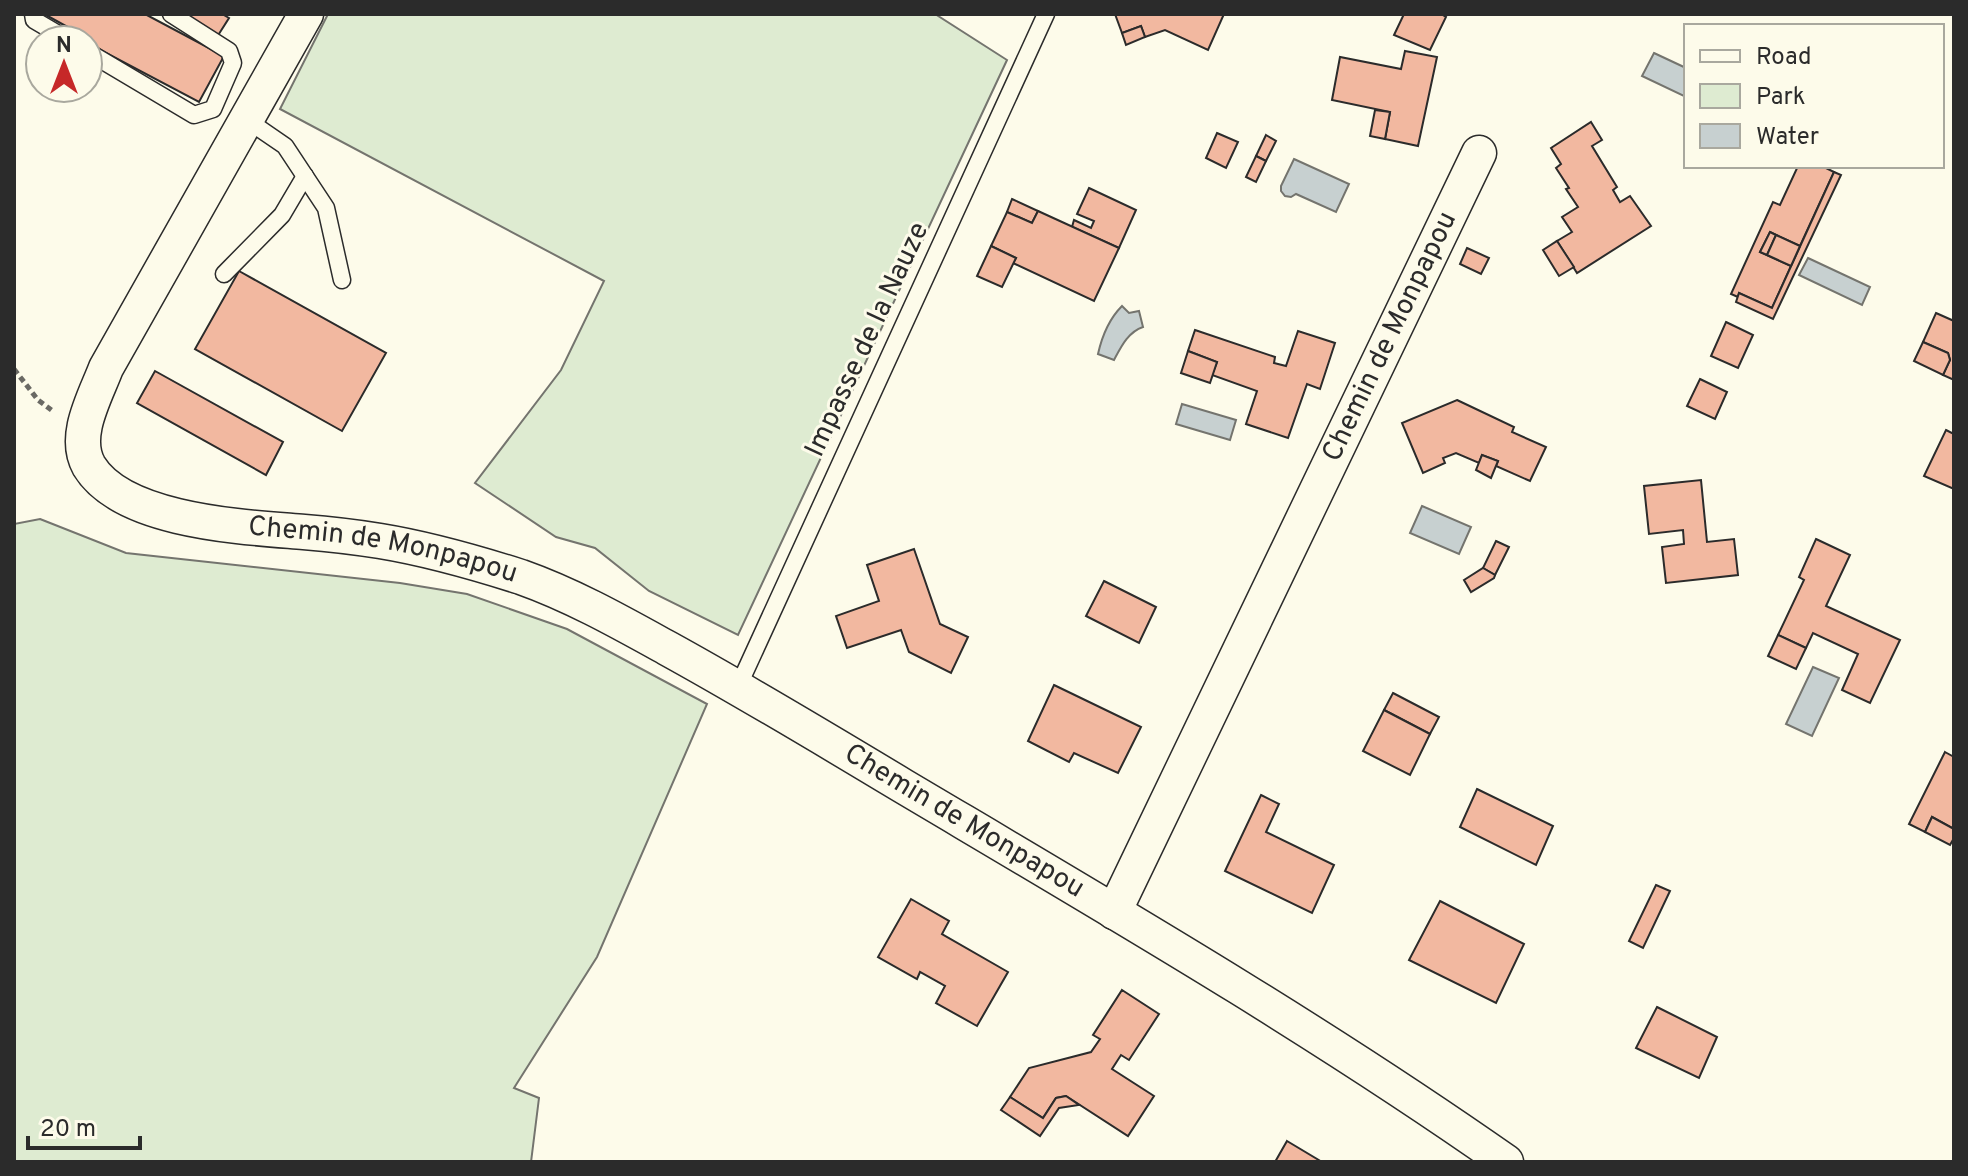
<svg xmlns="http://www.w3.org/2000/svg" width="1968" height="1176" font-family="Overpass,sans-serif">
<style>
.green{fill:#deebd1;stroke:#74746e;stroke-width:2}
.water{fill:#c7d0d0;stroke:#74746e;stroke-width:2}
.building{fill:#f2b8a0;stroke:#2b2b2b;stroke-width:2}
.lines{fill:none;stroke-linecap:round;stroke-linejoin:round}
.lane-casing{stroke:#2b2b2b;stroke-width:19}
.street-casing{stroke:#2b2b2b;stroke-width:37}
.path{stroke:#6a6964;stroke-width:5;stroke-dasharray:6 4;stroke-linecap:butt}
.lane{stroke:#fdfbea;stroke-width:16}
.street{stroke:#fdfbea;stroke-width:34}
.labels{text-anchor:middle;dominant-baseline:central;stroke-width:6;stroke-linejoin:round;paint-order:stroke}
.street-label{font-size:28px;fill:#2b2b2b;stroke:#fdfbea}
</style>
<rect width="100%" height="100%" fill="#fdfbea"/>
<g class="green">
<path d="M328,14h607l72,46 -269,575 -89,-44 -54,-43 -39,-11 -81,-54 86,-113 43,-89 -324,-172z"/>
<path d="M40,519l86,34 274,30 67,11 100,35 140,75 -110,253 -83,131 25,10 -8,64h-517v-638z"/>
</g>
<g class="water">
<path d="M1654,53l32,15v29l-44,-21z"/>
<path d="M1294,159l55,25 -13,28 -40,-18 -5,3 -6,-1 -4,-5v-5z"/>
<path d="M1808,258l62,29 -8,18 -63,-30z"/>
<path d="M1122,306l7,7 10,-2 4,16c-15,5 -22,20 -29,33l-16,-6c4,-18 11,-35 24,-48z"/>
<path d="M1182,404l54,16 -6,20 -54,-16z"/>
<path d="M1422,506l49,21 -12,27 -49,-21z"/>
<path d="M1813,667l26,11 -27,58 -26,-12z"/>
</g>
<g class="building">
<path d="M44,14h101l79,42 -25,46 -108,-57 2,-4z"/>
<path d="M191,14h31l7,4 -12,19 -30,-17z"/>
<path d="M1115,14h109l-16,36 -43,-20 -20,7 -4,-11 -19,7z"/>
<path d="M1404,14h37l5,3 -16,33 -36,-15z"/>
<path d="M1141,26l4,11 -19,8 -4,-12z"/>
<path d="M1405,51l32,6 -19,89 -33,-7 5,-27 -58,-12 8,-43 61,12z"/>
<path d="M1375,110l15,2 -5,27 -15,-3z"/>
<path d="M1591,122l11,18 -10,6 25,41 -4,3 7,12 10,-6 21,30 -74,47 -20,-32 15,-9 -10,-15 16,-10 -12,-18 3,-1 -13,-20 5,-4 -10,-16z"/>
<path d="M1217,133l21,9 -12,26 -20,-10z"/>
<path d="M1266,135l10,6 -10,20 -10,-5z"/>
<path d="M1256,156l10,5 -10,21 -10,-5z"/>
<path d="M1798,166h24l12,6 -34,74 -30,-14 -10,20 31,14 -19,42 -33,-15 -1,4 -7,-3 42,-92 7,3z"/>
<path d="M1834,172l7,3 -68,144 -37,-17 3,-9 33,15z"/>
<path d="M1089,188l47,22 -17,38 -47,-21 2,-7 17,8 3,-7 -17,-7z"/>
<path d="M1012,199l26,12 -6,12 -25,-11z"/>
<path d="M1038,211l81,37 -25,53 -81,-38 3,-5 -25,-12 16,-34 25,11z"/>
<path d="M1770,232l6,3 -9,20 -7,-3z"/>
<path d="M1776,235l24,11 -9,20 -24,-11z"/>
<path d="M1557,241l17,26 -15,9 -16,-26z"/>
<path d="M991,246l25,12 -14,29 -25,-11z"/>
<path d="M1467,248l22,10 -8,16 -21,-10z"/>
<path d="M239,271l147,82 -44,78 -147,-82z"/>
<path d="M1936,313l18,8v59l-11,-5 7,-15 -2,-7 -25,-11z"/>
<path d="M1726,322l27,13 -15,33 -27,-12z"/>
<path d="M1195,330l80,27 -1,6 12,3 12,-35 37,12 -15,46 -13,-5 -19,54 -42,-14 11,-33 -45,-16 5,-13 -29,-11z"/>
<path d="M1923,342l25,11 2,7 -7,15 -29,-14z"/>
<path d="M1188,351l29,11 -7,21 -29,-10z"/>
<path d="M155,371l128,71 -17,33 -129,-72z"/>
<path d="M1700,379l27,13 -12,27 -28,-13z"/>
<path d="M1457,400l57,27 -2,5 34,15 -16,34 -34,-15 2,-5 -16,-6 -3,8 -23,-10 -13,5 2,5 -22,10 -21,-50z"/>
<path d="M1946,430l8,4v55l-30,-13z"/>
<path d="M1482,455l16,6 -7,17 -15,-8z"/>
<path d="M1701,480l6,62 27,-3 4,36 -72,8 -4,-36 22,-3 -1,-14 -34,4 -5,-48z"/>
<path d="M1816,539l34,16 -24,51 74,34 -30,63 -28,-13 16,-36 -45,-21 -7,15 -28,-13 26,-55 -5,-3z"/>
<path d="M1496,541l13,6 -14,28 -12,-7z"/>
<path d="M914,549l26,75 28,13 -17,36 -42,-21 -8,-22 -54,18 -11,-32 43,-15 -12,-36z"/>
<path d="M1483,568l12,7 -1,3 -23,14 -7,-12z"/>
<path d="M1104,581l52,26 -17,36 -53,-27z"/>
<path d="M1778,635l28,13 -10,21 -28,-13z"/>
<path d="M1054,685l87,42 -23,46 -44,-20 -5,9 -41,-21z"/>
<path d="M1393,693l46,24 -9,17 -46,-24z"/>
<path d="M1384,710l46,24 -20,41 -47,-24z"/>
<path d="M1945,752l9,5v72l-22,-12 -7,15 -16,-8z"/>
<path d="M1477,789l76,37 -17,39 -76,-38z"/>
<path d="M1261,795l18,9 -13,28 68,33 -22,48 -87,-42z"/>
<path d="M1932,817l22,12v9l-4,7 -25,-13z"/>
<path d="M1656,885l14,6 -27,57 -14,-7z"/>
<path d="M911,899l38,22 -7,13 66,38 -31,54 -41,-23 9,-17 -25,-14 -3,7 -39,-22z"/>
<path d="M1440,901l84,43 -28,59 -87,-43z"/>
<path d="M1122,990l37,24 -30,46 -8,-5 -9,14 42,27 -26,40 -62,-40 -10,2 -13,20 -33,-21 19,-29 62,-16 9,-13 -7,-4z"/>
<path d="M1657,1007l60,30 -18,41 -63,-30z"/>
<path d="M1066,1096l13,9 -20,3 -19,28 -39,-26 9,-13 33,21 13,-20z"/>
<path d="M1287,1141l35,21h-47z"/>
</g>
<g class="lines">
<g class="lane-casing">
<g id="lane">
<path d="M33,14l1,6 34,20"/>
<path d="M88,52l106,63 19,-6 20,-46 -4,-12 -58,-37"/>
<path d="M247,120l38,26 41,62 16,72"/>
<path d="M224,274l58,-59 23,-39"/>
<path d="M738,687l308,-673"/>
</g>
</g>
<g class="street-casing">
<g id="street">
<path id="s1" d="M306,14l-200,354c-11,29 -34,68 -17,98 34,56 156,61 215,66 25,2 51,5 76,9 49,8 94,21 141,36 51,18 99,45 146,71 80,44 158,91 236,138 204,121 409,240 603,376"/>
<path id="s2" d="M1114,912l365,-759"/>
</g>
</g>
<path class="path" d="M14,369l24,31 16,12"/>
<use href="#lane" class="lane"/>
<use href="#street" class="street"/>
</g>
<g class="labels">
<g class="street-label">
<text stroke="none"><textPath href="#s2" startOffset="638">Chemin de Monpapou</textPath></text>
<text transform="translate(868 340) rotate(-65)">Impasse de la Nauze</text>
<text stroke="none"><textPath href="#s1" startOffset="822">Chemin de Monpapou</textPath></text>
<text stroke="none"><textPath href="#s1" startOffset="1470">Chemin de Monpapou</textPath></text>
</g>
</g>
<rect width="1968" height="1176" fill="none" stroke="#2b2b2b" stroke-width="32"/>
<rect x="1684" y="24" width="260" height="144" fill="#fdfbea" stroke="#a9a89e" stroke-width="2"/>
<rect x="1700" y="50" width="40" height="12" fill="#fdfbea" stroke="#a9a89e" stroke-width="2"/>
<text x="1756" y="64" font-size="24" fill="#2b2b2b">Road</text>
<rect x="1700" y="84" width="40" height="24" fill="#deebd1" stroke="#a9a89e" stroke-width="2"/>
<text x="1756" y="104" font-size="24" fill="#2b2b2b">Park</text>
<rect x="1700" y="124" width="40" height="24" fill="#c7d0d0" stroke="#a9a89e" stroke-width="2"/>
<text x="1756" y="144" font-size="24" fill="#2b2b2b">Water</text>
<g transform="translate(64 64)"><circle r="38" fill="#fdfbea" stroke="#a9a89e" stroke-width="2"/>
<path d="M0-6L14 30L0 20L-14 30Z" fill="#c62828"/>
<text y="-12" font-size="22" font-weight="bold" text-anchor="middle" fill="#2b2b2b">N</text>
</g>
<path d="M28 1136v12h112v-12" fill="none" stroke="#2b2b2b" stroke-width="4"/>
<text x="40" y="1136" font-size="24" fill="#2b2b2b" stroke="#fdfbea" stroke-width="6" paint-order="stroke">20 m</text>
</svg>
